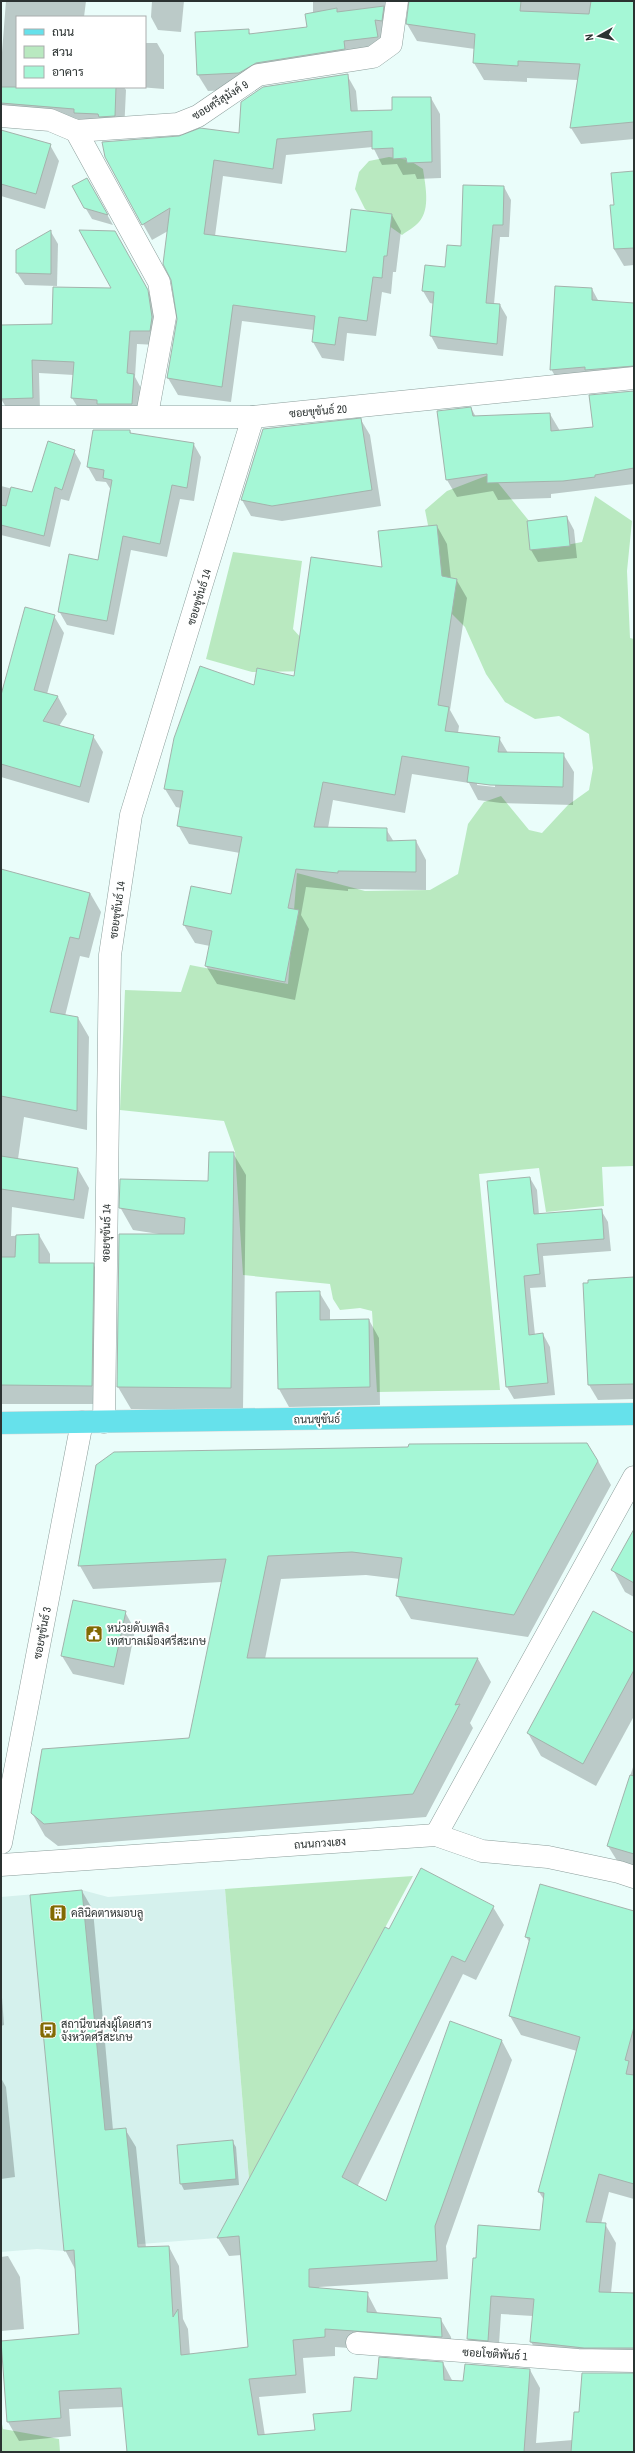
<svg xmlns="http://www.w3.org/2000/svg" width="635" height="2453" font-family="'Archivo Narrow',Sarabun,sans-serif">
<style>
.built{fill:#d5f1ed}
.green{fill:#b9e9c0}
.shadow{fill:#0003;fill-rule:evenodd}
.building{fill:#a5f7d6;stroke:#a3b3ac}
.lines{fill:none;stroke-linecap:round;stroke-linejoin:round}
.minor-casing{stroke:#8c9e9b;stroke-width:23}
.major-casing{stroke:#d9dada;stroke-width:23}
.minor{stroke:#fff;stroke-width:22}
.major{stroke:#66e1eb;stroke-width:22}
.labels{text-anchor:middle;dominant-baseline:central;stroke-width:4;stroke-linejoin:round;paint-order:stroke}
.street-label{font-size:11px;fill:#2b3231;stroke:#fff}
.poi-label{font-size:11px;fill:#2b3231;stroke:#fff;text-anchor:start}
</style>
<rect width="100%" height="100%" fill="#eafdfa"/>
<path class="built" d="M225,1889l24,290 -32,59 -101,8 -5,-49 -52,5 5,49 -27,-2 -36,3v-355l81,-7 26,7z"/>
<g class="green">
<path d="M389,157l20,3 14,9c2,15 8,40 -4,53 -4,5 -12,9 -17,13l-37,-26 -10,-20 4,-17 10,-11z"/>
<path d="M491,474l60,74 31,-6 13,-46 37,25 -5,50 3,67 4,1v527l-32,1 2,39 -58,6 -7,-44 -60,6 21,216 -123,2 -5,-81 -12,-3 -20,2 -7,-11 -3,-15 -87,-9 -8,-123 -11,-31 -104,-11 5,-120 56,2 9,-27 98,19 9,-111 68,18 65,-1 28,-16 10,-50 16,-22 17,-6 28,34 13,3 26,-28 21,-15 4,-22 -4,-34 -30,-18 -24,3 -30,-17 -19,-28 -21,-47 -21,-21 -19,-96 22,-19z"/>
<path d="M233,552l69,9 -9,68 28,31 -5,11 -64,1 -46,-13z"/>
<path d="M413,1876l-164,303 -24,-290z"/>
<path d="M1,2419l2,10 56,10 1,13h-59z"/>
</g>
<g class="shadow">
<path d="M6,1h80l-2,16h-67v70h107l2,3 -2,42 -123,-24v-43z"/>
<path d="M152,1h32l-3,31 -23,-2 -7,-13z"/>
<path d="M313,1h321v138l-53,5 -10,-16 7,-48 -51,-2v4l-43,-2 -10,-17 1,-14 -58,-8 -10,-17 2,-19 -7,1 -15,48 -121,25 -17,10 -41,2 -10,-16 50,-45 3,5 57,-7 5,-15z"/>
<path d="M145,43h12l7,12v34l-25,-2h6z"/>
<path d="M347,75l9,16 2,21 35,-1 38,-13 9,16 1,64 -24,1 -2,-5 -12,1 -6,-11 -15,1 -9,-18 -87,8 -4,29 -59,-8 -8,60 132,17 45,-38 9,16 -5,41h-3l-2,22 -9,-2 -6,44 -29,-3 -3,28 -22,-3 -9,-16 1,-12 -72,-9 -11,81 -53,-7 -10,-17 10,-59 -10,-88 -16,9 -9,-16 97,-90z"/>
<path d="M1,137l49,8 9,16 -14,48 -44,-13z"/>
<path d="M634,172v93l-10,1 -10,-17 1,-43z"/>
<path d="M73,187l21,4 19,34 -21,-6z"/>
<path d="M504,187l7,13 -2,37h-9l-6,67 6,1 7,12 -4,39 -65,-7 -7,-13 3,-32 -4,-1 -7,-12 23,-23z"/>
<path d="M51,232l7,12 -1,42 -32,-1 -8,-12z"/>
<path d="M122,245l33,59 2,41 -20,-1 -2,33 6,11 -2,30 -59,-7 -8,-13 2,-23 -35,-2 1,38 -31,1 -8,-13v-73l52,-1 60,-36z"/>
<path d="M592,289l7,13 35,2v73l-73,9 -10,-17z"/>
<path d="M471,408l5,9 74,-3 10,17 34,-3 40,-10v66l-83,10v4l-53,2 -5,-9 -36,6 -10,-17z"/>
<path d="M361,420l9,15 11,71 -99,15 -31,-5 -9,-16z"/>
<path d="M130,430l1,4 62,9 8,14 -7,44 -14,-2 -13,58 -36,-7 -17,85 -47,-10 -8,-14 40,-49 12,-72 -5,-8 -10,-1 -8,-14z"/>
<path d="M74,451l7,12 -12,38 -8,-2 -11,48 -49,-12v-49l32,8z"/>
<path d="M567,517l7,13 3,28 -39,4 -7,-12 -3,-28z"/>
<path d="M437,526l10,18 4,35h5l11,19 -17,112 9,16 -1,7 41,5 9,15 55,1 11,18 -1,33 -72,-2 -23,-3 -9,-17 -57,-9 -7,39 -72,-13 -5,28 58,1 8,13 22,-1 10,19v30l-78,-1v2l-42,-4 -5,28 8,14 -14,71 -78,-16 -11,-18 4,-20 -15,-3 -11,-18 48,-30 8,-42 -51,-9 -11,-19 3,-17 -5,-1 -11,-18 90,-103 40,-9 88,-108zM477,783l18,2v2l-18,-2z"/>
<path d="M54,616l10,17 -17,61 11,3 9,17 -8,12 34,10 10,16 -14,51 -88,-26v-79z"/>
<path d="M1,870l89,23 11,19 -12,46 -9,-2 -15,60 13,2 11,19 -2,93 -63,-13 -6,42 60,10 11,19 -5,31 -72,-12 -1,29 28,-1 11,19v10h43l11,19 -2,121h-101z"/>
<path d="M233,1153l13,22 -3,235 -112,-1 -13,-22 41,-153 -26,-4 -13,-23 89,-25z"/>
<path d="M530,1178l7,12 2,25 62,-5 7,12 3,29 -68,5 3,31 -16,1 5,47 8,-1 7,13 5,48 -41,4 -7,-12z"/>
<path d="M634,1278v121l-36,1 -9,-15z"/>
<path d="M319,1292l11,18v11l39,-1 10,18 1,67 -91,2 -10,-18z"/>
<path d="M598,1461l13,24 -83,152 -117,-18 -14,-24 3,-16 -34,-4 -85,4 -16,80h213l13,23 -21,41 3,5 -47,89 -368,29 -13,-10 -13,-23 158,-74 32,-157 -129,7 -13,-23z"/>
<path d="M634,1531v66l-9,-5 -12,-22z"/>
<path d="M125,1612l10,18 -11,55 -51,-11 -11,-18z"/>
<path d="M634,1635v81l-38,70 -55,-30 -13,-23z"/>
<path d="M634,1764v108l-13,-5 -13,-21z"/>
<path d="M82,1891l11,19 20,220 12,-1 11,18 10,101 23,-1 10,19 4,53 5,10 2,26 59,-7 -7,-93 -13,1 -11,-18 172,-307 103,-24 11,18 -28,55 -13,-6 -106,213 29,15 65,-179 51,18 10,19 -66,186 2,33 -129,8v2l48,4 11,21 62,4 11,19 1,18 -117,-8v9l-32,2 3,35 -47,4 6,39 51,-5 36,-19 26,-32 65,-17 10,19h11l66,-12 10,18 -4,55 37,-3 61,12h-506l-4,-45 -55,2 2,27 -52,5 -11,-19 -7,-80 79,-7 -5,-66 -10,-19z"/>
<path d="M634,1912v287l-25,-7 -8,32h4l11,19 -5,50 23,1v73l-92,-7 -11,-18 2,-26 -32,-2 -3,45 -20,-2 -10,-18 9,-80 64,-28 3,-31 -5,-8 38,-141 -56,-16 -11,-19 20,-73 -4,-6z"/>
<path d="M1,1984l3,41 -3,1z"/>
<path d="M1,2078l5,9 9,90 -14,2z"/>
<path d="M232,2141l4,6 3,38 -55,5 -3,-6z"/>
<path d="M8,2256l12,21 4,52 -23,2v-74z"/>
</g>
<g class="building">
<path d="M409,1h112l-1,10 69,3 2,-13h43v121l-64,6 10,-64 -62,-3v5l-45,-3 2,-29 -69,-10z"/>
<path d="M384,6l-2,15 -7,-1 3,17 -34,4 1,8 -89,14 -17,10 -42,2 -2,-43 54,-3v5l58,-7 -2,-13 32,-6v4z"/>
<path d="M348,74l3,37 41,-1v-13h39l1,65 -25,1 -1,-5 -13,1v-11l-21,1v-18l-95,8 -4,30 -59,-9 -10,74 142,18 5,-43 41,5 -5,42h-3l-2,22 -9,-1 -6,44 -28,-4 -4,28 -23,-3 3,-26 -82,-11 -11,82 -55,-9 10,-59 -6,-39 -8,-16 7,-56 -28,17 -37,-68 -3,-15 77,-6 21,-8 39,5 2,-31 22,-15z"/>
<path d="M1,87h115l-1,29 -16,1 -1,-3 -24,-1v-4l-73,-6z"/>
<path d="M1,130l50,14 -15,50 -35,-10z"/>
<path d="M634,171v77l-20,1 -4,-44h4l-3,-32z"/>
<path d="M87,178l21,37 -24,-7 -12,-22z"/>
<path d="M463,185l41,1 -1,39h-10l-7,78 14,1 -3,40 -67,-8 4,-44 -12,-1 3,-26 20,2 2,-22 14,1z"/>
<path d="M51,230v44l-35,-1v-23z"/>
<path d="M79,230l36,1 33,59 4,27 -2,14h-20l-3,42 7,1 -2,30h-35v-4l-26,-2 3,-36 -42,-2 1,38 -32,1v-74l51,-1 1,-37 58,1z"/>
<path d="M555,286l37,2v12l42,3v63l-49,4v-3l-35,3z"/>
<path d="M634,391v77l-39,7v2l-32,4 -76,2v-9l-41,6 -9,-69 34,-4 2,9 77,-3 1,18 42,-4 -4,-32z"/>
<path d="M361,418l11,72 -100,16 -31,-6 22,-71z"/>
<path d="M93,430h37v3l64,10 -7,45 -15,-3 -12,59 -37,-8 -16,85 -49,-9 11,-58 29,6 14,-80 -9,-2 1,-8 -17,-3z"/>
<path d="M48,441l27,9 -13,40 -7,-3 -11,49 -43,-11v-20l5,1 5,-19 21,5z"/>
<path d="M567,516l3,30 -40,4 -3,-29z"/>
<path d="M437,525l5,51 15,3 -19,126 11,2 -4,24 55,6 -2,15 66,1 -1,34 -73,-2 -23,-3 2,-15 -67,-11 -7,39 -72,-13 -9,45 73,1v13l29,-1v32l-78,-1v2l-42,-4 -8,39 11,2 -14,72 -80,-16 7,-35 -29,-6 8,-39 40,8 11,-57 -65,-11 6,-35 -19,-2 10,-51 26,-72 54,19 3,-17 37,8 17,-119 71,10 -4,-36z"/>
<path d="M25,607l30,8 -21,75 24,6 -15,25 51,14 -14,52 -79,-23v-69z"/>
<path d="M1,869l89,24 -11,46 -9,-2 -20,75 28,5 -1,94 -76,-15z"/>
<path d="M209,1152h25l-3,236 -114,-1 2,-153h65l1,-16 -66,-10 1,-29 88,2z"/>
<path d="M1,1156l77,12 -4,32 -73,-11z"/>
<path d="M530,1177l4,37 68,-5 2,30 -67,5 3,30 -16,2 5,59 14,-2 5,50 -42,4 -19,-206z"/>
<path d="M39,1234v29h55l-2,123 -91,-1v-128h14l1,-22z"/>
<path d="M634,1277v107l-46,1 -5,-102h5v-3z"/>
<path d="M320,1291v29l49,-1 1,68 -92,2 -2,-97z"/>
<path d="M587,1443l11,18 -84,154 -118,-19 6,-38 -50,-6 -84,4 -21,102h231l-23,47 5,-1 -47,90 -369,30 -13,-11 11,-64 147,-11 37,-179 -148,7 18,-101 18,-13 294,-5 1,-3z"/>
<path d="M634,1529v54l-23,-13z"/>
<path d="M73,1600l53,11 -12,56 -53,-11z"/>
<path d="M593,1611l41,22v37l-51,94 -56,-31z"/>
<path d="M630,1775l4,1v78l-27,-8z"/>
<path d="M421,1868l73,38 -29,56 -13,-6 -110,221 44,24 64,-180 52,19 -67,186 2,35 -128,8v18l59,5 -1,20 74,6 1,19 -117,-8v8l-32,3 3,35 -47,4 9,56 57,-5 -2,-16 38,-3 3,-34 23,2 2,-22 64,5 1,18 19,1 2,-17 65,5 -6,83h-397l-6,-64 -62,3 2,27 -54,4 -6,-81 78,-7 -5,-84 -10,1 -34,-356 52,-5 23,240 21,-2 12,119 31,-1 4,71 5,-8 3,46 67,-8 -9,-111 -22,2 168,-311 4,2z"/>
<path d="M540,1884l94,27v116l-9,33 4,1 -3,13 8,1v109l-35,-10 -13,48 20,1 -7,69 35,1v55h-50l-54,-6 4,-43 -43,-3 -3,45 -21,-2 6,-81h3l2,-33 62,5 4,-37 -6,-1 42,-155 -71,-21 21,-78 -5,-1z"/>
<path d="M233,2140l3,39 -56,5 -3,-39z"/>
<path d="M582,2373h52v79h-63l3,-40h5z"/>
</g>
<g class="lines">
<g class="minor-casing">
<g id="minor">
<path d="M1,116l49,4 26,11 102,-7 20,-8 60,-41 115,-18 18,-13 6,-43"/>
<path d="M76,131l83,151 6,35 -18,98"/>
<path d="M1,417h252l381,-39"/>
<path d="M104,1422l6,-467 21,-140 122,-398"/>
<path d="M436,1835l198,-358"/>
<path d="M1,1843l81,-421"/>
<path d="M1,1865l435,-30 46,16 66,6 71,15 15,5"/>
<path d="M357,2343l221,17 56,1"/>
</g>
</g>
<g class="major-casing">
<path id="major" d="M1,1423l633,-9"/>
</g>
<use href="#minor" class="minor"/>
<use href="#major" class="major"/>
</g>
<defs>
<g id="civic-square" transform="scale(0.9)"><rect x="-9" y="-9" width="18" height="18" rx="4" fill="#826a02" stroke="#fff"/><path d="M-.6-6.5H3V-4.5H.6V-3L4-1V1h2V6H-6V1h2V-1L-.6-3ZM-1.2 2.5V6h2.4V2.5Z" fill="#fff"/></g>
<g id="building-square" transform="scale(0.9)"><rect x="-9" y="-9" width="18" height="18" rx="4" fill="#826a02" stroke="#fff"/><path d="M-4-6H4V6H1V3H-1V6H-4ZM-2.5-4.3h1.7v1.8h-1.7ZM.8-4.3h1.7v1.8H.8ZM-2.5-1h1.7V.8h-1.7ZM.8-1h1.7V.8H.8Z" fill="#fff"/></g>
<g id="bus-square" transform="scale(0.9)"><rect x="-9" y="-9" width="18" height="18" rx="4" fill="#826a02" stroke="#fff"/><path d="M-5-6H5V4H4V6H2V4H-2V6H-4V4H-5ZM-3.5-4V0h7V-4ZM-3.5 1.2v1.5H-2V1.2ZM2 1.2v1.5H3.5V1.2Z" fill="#fff"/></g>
</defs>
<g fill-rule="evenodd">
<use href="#civic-square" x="94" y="1634"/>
<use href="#building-square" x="58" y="1913"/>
<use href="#bus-square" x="48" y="2030"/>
</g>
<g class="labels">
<g class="street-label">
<text transform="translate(220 100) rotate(-32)">ซอยศรีสุมังค์ 9</text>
<text transform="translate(318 411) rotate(-5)">ซอยขุขันธ์ 20</text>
<text transform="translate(199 597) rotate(-73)">ซอยขุขันธ์ 14</text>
<text transform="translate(117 910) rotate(-82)">ซอยขุขันธ์ 14</text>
<text transform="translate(106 1233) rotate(-89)">ซอยขุขันธ์ 14</text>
<text transform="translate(317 1419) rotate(-1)">ถนนขุขันธ์</text>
<text transform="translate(42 1633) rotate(-79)">ซอยขุขันธ์ 3</text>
<text transform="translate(320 1843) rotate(-4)">ถนนกวงเฮง</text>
<text transform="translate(495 2354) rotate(4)">ซอยโชติพันธ์ 1</text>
</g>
<g class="poi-label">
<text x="107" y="1628">หน่วยดับเพลิง<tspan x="107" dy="13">เทศบาลเมืองศรีสะเกษ</tspan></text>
<text x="71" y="1913">คลินิคตาหมอบลู</text>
<text x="61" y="2024">สถานีขนส่งผู้โดยสาร<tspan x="61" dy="13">จังหวัดศรีสะเกษ</tspan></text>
</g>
</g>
<rect width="635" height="2453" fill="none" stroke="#2b3231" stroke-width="4"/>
<rect x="16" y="16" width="130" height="72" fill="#ffffff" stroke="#aaadad"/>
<rect x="24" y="29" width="20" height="6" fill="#66e1eb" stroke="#aaadad"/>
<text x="52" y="36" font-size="12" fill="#2b3231">ถนน</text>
<rect x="24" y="46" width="20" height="12" fill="#b9e9c0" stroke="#aaadad"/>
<text x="52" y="56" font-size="12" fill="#2b3231">สวน</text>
<rect x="24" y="66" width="20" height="12" fill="#a5f7d6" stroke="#aaadad"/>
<text x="52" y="76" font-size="12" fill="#2b3231">อาคาร</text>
<g transform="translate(599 36) rotate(262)" stroke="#ffffff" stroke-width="3" paint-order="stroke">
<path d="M0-3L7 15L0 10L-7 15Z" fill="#2b3231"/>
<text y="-6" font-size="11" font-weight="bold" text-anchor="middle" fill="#2b3231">N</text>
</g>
</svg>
